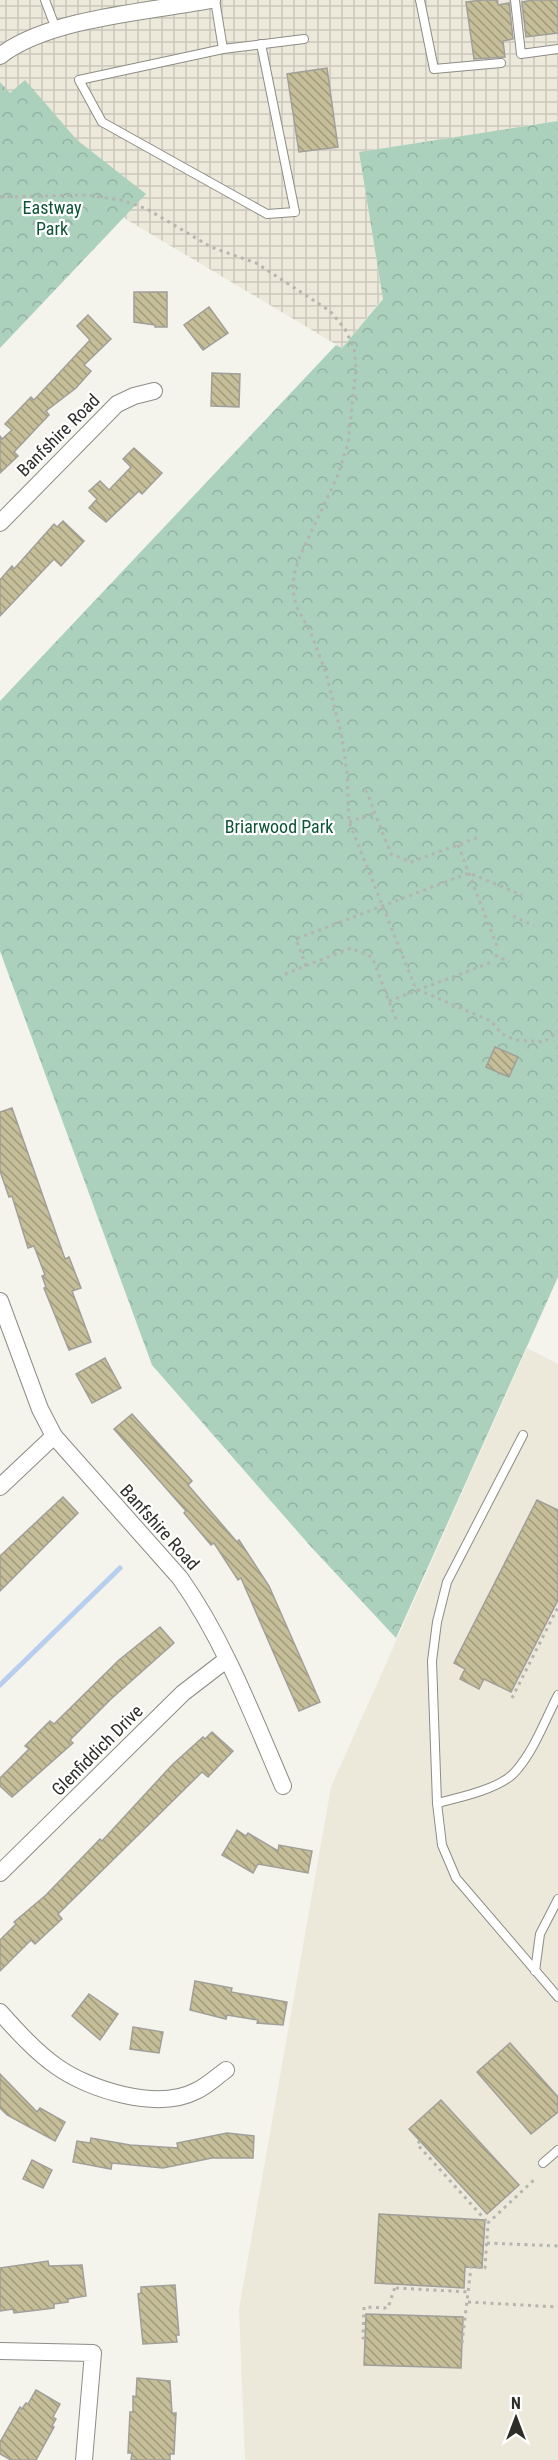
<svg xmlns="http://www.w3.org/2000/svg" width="558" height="2460" font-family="'Roboto Condensed',sans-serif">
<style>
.built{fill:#ece9db}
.industrial{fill:url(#industrial-grid)}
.forest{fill:url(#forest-crowns)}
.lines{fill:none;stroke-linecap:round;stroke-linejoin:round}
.stream{stroke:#b7ceee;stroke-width:5}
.building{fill:url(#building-back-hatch);stroke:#a09f99;stroke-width:1.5}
.lane-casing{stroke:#8d8c86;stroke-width:10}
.street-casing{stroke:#8d8c86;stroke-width:18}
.path{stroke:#b5b5af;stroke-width:3;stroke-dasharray:3 4.5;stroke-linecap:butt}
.lane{stroke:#fff;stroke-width:8}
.street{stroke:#fff;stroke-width:16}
.labels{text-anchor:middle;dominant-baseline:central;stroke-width:4.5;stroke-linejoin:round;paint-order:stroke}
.park-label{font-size:18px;fill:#0d5439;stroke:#fff}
.street-label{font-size:18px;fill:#2d2d2a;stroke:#fff}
</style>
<defs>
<pattern id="industrial-grid" width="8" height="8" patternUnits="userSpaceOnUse" patternTransform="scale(1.5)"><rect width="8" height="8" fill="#ece9db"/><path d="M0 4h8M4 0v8" fill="none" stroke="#cbc8bc"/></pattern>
<pattern id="forest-crowns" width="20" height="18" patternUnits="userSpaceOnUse" patternTransform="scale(1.5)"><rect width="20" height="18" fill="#abd0bc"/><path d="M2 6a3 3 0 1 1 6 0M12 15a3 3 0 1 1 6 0" fill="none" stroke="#93b3a2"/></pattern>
<pattern id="building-back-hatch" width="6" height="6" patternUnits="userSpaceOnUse" patternTransform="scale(1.5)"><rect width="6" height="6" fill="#c5be98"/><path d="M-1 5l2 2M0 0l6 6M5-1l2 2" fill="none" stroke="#a09b7c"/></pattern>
</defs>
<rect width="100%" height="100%" fill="#f4f3ec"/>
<path class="built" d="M527,1348l31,16v1096h-313l-6,-151 92,-522z"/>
<path class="industrial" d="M0,0h558v121l-199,31 24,146 -41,50 -218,-130 -124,-135z"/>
<g class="forest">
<path d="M25,80l52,60 69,54 -146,154v-266l10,11z"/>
<path d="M558,121v1156l-162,361 -84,-90 -160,-183 -152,-414v-250l336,-356 6,3 41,-49 -24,-147z"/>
</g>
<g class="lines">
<path class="stream" d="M0,1685l120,-117"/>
</g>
<g class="building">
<path d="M483,0h14l1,5 11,-2 4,36 -10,2 2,16 -31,2 -8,-57z"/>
<path d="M532,0h26v33l-32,4 -4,-35z"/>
<path d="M327,68l11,79 -39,5 -12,-78z"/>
<path d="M134,292h33v35h-12v-2l-21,-3z"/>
<path d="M209,307l19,26 -25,17 -19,-25z"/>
<path d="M88,315l23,24 -27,26 7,6 -15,17 -30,23 3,4 -35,37 4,4 -18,17v-37l2,3 10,-9 -7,-6 26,-27 3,3 56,-60 -13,-14z"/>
<path d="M212,373l28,1 -1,33 -28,-1z"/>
<path d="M134,448l28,25 -20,21 -3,-3 -33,31 -17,-14 8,-9 -8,-8 11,-10 9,9 22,-23 -8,-8z"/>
<path d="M63,521l21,20 -23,25 -7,-7 -54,57v-36l12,-14 2,3 40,-45 3,3z"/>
<path d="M495,1047l23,10 -9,20 -23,-10z"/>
<path d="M12,1108l53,151 4,-2 12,31 -9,3 19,51 -22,8 -25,-62 2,-1 -4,-11 3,-1 -11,-29 -6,2 -16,-52 -3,1 -9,-26v-59z"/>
<path d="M105,1358l16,30 -29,15 -16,-29z"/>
<path d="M132,1414l60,67 -4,4 49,57 2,-2 30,46 51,116 -21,9 -58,-133 -3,2 -24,-37 -3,2 -27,-32 2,-2 -72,-82z"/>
<path d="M63,1497l15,16 -78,78v-35z"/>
<path d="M537,1500l21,10v90l-47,92 -27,-13 -5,10 -19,-10 5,-10 -11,-6z"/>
<path d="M160,1627l14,16 -63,56 -41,41 3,3 -61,54 -12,-11v-8l29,-29 -4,-3 25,-25 4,3 65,-64z"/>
<path d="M212,1732l21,19 -25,26 -6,-5 -144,142 4,5 -27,25 -4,-4 -31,31v-31l16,-16 -2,-2 32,-27 54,-56 2,2 70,-76 31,-28 2,2z"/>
<path d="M237,1830l9,6 2,-3 30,18 1,-6 33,6 -4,22 -50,-9 -5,9 -31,-18z"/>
<path d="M195,1981l37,7 -1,4 56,10 -4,23 -26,-2 1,-3 -31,-5 -1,4 -36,-9z"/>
<path d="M89,1994l29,20 -18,26 -28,-24z"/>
<path d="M133,2027l30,5 -4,21 -29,-4z"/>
<path d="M510,2043l48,54v15l-27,22 -54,-62z"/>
<path d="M0,2074l37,38 3,-4 25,14 -10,19 -48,-26 -7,-7z"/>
<path d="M441,2100l78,85 -32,29 -78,-85z"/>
<path d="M227,2133l27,3 -1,22h-41l-49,10 -51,-5 -1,6 -38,-7 4,-21 13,2 1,-5 39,7 48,3 -1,-5z"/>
<path d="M32,2160l20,10 -9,18 -20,-9z"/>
<path d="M379,2214l106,6 -3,48 -17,-1 -1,21 -89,-5z"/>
<path d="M48,2261l1,5 33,-1 4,31 -18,3v3l-14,2v4l-40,5 -1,-4 -13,2v-43z"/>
<path d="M175,2285l4,50h-3l1,7 -34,2 -5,-50 3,-1v-6z"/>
<path d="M366,2314l97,3 -2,51 -97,-3z"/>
<path d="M137,2378l33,3 2,32h4l-2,41h-4v6h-39l1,-7h-4l2,-41h3v-16l3,1z"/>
<path d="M36,2390l24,14 -7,13 3,2 -4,7 2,1 -18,33h-25l-11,-6v-12l20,-35 2,2 4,-6 2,1z"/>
</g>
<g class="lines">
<g class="lane-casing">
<g id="lane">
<path d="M45,0l11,29"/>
<path d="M215,0l8,49 81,-10"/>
<path d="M420,0l14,69 67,-6"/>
<path d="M515,0l6,54 37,-5"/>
<path d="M223,49l-144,31 23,42 165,92 28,-2 -34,-168"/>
<path d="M523,1435l-76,147 -10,40 -5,39 5,142 5,42 14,33 102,119"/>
<path d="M437,1803c21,-5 63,-14 78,-31 19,-21 30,-52 43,-77"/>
<path d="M535,1971l5,-37 18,-35"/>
<path d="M543,2163l15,-13"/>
</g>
</g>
<g class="street-casing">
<g id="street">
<path d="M0,56c48,-38 152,-45 212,-56"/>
<path d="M0,523l117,-119 17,-8 20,-5"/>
<path d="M0,1301l40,108 14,27 126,142c44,62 73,138 103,208"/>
<path d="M0,1487l54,-51"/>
<path d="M0,1873l183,-180 43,-33"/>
<path d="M0,2012c17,19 36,40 56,54 33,24 102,45 140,25 11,-5 20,-14 30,-21"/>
<path d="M0,2351l93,2 -9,107"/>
</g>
</g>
<g class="path">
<path d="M0,197l87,-2 34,5 26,9 64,38 45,16 74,48 15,18 9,19 2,21 -8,74 -10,32 -38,81 -6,18 -1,16 3,16 15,27 15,40 16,64 5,36 2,49 67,167 75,32 11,13 14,6 28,2 14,-11"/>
<path d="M366,790l25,64 20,8 68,-25"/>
<path d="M349,822l26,-9"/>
<path d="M458,845l40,104"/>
<path d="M513,916l21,10"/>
<path d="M495,955l14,7"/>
<path d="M306,966l-10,-27 173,-66 53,22"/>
<path d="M285,974l66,-26 21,9 25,65"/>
<path d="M389,1001l103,-39"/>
<path d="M512,1698l46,-91"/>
<path d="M420,2141l-3,3 71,79"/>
<path d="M487,2243l71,3"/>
<path d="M396,2288l73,4"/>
<path d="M468,2302l90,5"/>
<path d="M365,2338h-2l1,-31 24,1 8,-24"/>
<path d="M462,2343l9,-76 14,1 3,-45 47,-44"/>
</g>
<use href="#lane" class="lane"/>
<use href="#street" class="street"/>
</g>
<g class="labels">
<g class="park-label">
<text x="52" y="207">Eastway<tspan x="52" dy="21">Park</tspan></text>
<text x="279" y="826">Briarwood Park</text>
</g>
<g class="street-label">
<text transform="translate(58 435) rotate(-45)">Banfshire Road</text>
<text transform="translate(160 1527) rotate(48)">Banfshire Road</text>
<text transform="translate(97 1750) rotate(-45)">Glenfiddich Drive</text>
</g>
</g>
<g transform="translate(516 2418)" stroke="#ffffff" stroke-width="4.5" paint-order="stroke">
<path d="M0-4.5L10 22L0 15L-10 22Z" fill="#2d2d2a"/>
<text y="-9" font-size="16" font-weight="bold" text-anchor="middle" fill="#2d2d2a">N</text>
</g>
</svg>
